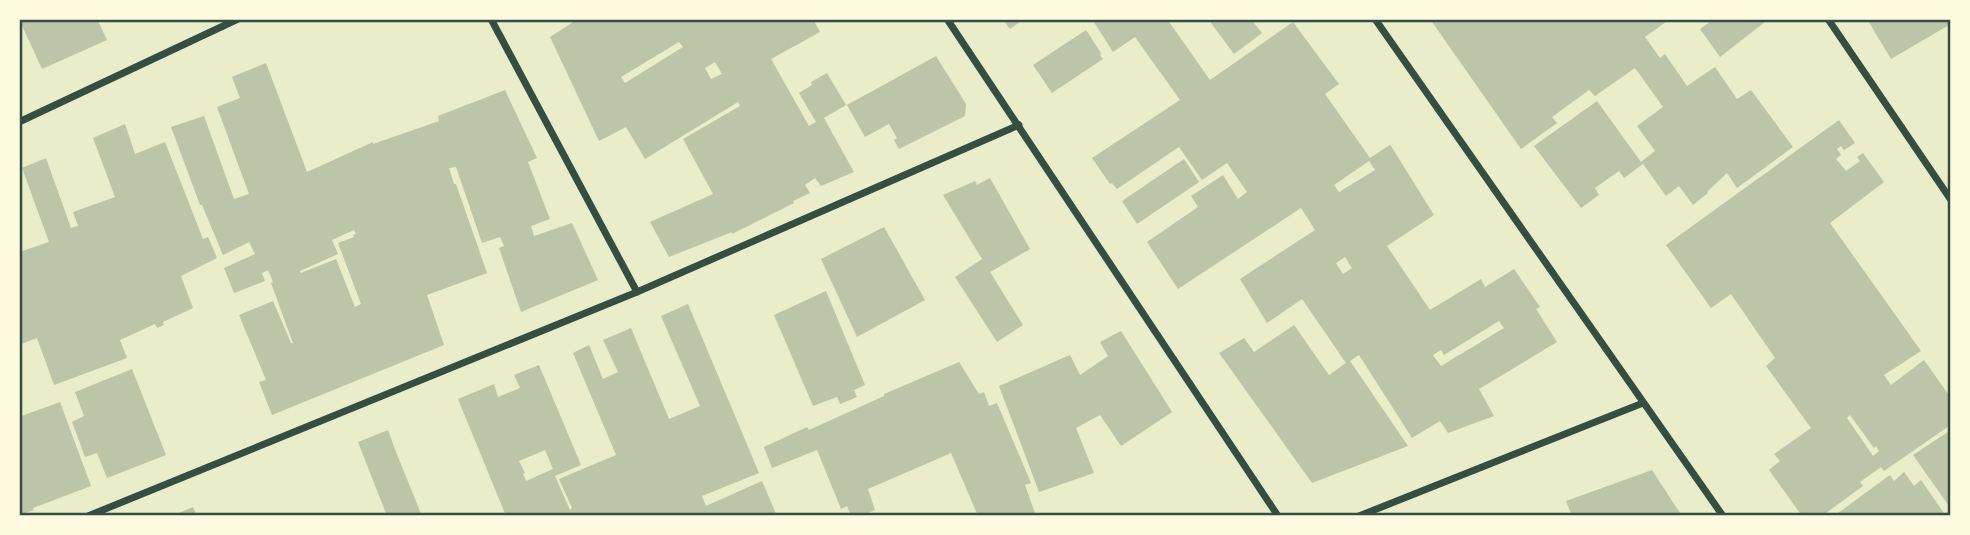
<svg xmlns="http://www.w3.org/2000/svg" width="1970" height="535" font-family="Inter,sans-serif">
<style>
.building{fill:#bcc5a7;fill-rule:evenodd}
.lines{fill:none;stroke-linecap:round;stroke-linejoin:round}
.minor{stroke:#344e41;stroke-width:7}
.neatline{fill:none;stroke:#344e41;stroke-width:2.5}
</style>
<rect width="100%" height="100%" fill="#e9edc9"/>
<g class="building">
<path d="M19,19h78l10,21 -65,29z"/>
<path d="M578,19h235l7,13 -49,27 38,67 7,-4 -17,-29 13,-8 -1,-3 16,-9 19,32 -22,13 30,54 -33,14 -6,-8 -10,7 5,8 -17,8 1,2 -62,31v-2l-63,25 -19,-35 63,-28 -30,-55 57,-33 -2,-4 -93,57 -19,-32 -27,14 -49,-104zM679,42l4,5 -58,36 -4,-6zM715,62l7,12 -11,5 -6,-11z"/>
<path d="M1005,19h19l-14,10 -6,-8z"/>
<path d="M1092,19h75l43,61 83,-58 46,62 -14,10 45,64 20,-13 1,1 43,69 -47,31 43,64 51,-31 4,8 29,-18 26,38 -4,2 21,33 -78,47 15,27 -46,17 -8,-12 -28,17 -53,-83 -9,6 58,85 -96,37 -93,-130 25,-15 10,14 40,-27 35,50 17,-12 -44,-64 -35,24 -27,-44 75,-49 -14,-22 -123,81 -31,-47 51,-35 -7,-11 32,-21 15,24 9,-7 -20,-29 -25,17 -23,-33 -62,42 -5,-6 -2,1 -18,-26 88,-58 -45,-63 -22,15zM1369,161l6,9 -36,22 -5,-7zM1345,257l7,11 -9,6 -7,-11zM1499,321l5,7 -63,38 -8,-11 8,-5 3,5z"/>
<path d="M1208,19h43l11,14 -28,21z"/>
<path d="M1430,19h240l-25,18 15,21 5,-4 22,32 28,-19 22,32 14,-9 42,57 -56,41 -10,-15 -20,19 1,1 -15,12 -14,-19 -13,10 -23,-32 -19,14 -5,-7 -24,17 4,7 -18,13 -47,-62 63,-45 44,61 14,-11 -18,-25 26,-19 -28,-39 -40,28 -6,-6 -37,27 5,6 -36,26z"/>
<path d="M1714,19h49l2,3 -45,35 -20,-28z"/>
<path d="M1867,19h84v10l-2,-4 -58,34z"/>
<path d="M1086,30l15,23 -1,2 3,4 -51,34 -19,-28z"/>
<path d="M936,56l30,48 -1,12 -66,33 -5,-9 3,-2 -8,-14 -24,13 -18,-32z"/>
<path d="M266,63l41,109 66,-30v2l66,-23 -1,-5 67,-26 32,68 -9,4 22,57 -19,7 3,10 38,-13 26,57 -77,32 -22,-64 5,-2 -4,-9 -18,6 -26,-76 -7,1 5,16h2l31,89 -60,22 17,50 -172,70 -13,-33 7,-2 -27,-65 34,-14 18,42h2l-22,-60 2,-1 -5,-12 -6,3 3,8 -31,12 -10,-25 31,-14 -6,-12 -26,13 -21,-50h-2l-29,-78 33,-11 30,83 15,-5 -32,-87 23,-9 -8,-21zM354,230l2,4 -3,1 1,2 -16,6 23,61 -6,3 -19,-48 -35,14 -1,-2 38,-17 -6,-14z"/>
<path d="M1839,120l16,23 -11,7 -3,-4 -4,3 4,6 -5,4 10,12 14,-10 -3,-4 6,-4 21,29 -54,41 91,128 -37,24 7,10 33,-25 27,38v30l-2,-2 -65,45 -3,-4 -21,15 3,4 -41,30h-20l-33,-46 11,-9 -6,-7 37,-26 -45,-62 9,-8 -44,-64 -20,14 -45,-63zM1850,415l24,33 2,-2 3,5 -6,5 -26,-38z"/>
<path d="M125,124l10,30 30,-12 38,97 5,-2 9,21 -36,18 12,32 -30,14 1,3 -7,3 -2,-4 -35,16 7,18 -73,27 -17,-47 -18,7v-93l30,-10 -27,-74 24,-10 25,70 7,-2 -5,-14 42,-15 -22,-59z"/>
<path d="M1184,159l15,23 -62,42 -15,-23z"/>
<path d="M990,178l40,71 -40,23 33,53 -26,17 -42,-65 27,-18 -39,-64 32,-14 2,4z"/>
<path d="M884,227l41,73 -68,37 -36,-78z"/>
<path d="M826,291l39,94 -11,5 3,7 -17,7 -3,-7 -24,9 -39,-91z"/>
<path d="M688,304l71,169 -57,23 4,10 56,-25 15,35h-271l-48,-117 36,-15 4,13 22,-9 -6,-13 25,-10 42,100 -26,11 15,34 2,-2 -13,-29 57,-24 -43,-102 16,-8 14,34 15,-7 -15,-32 28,-12 38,91 31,-13 -39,-90zM545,450l8,19 -27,12 -3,-7 2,-1 -6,-12z"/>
<path d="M1121,331l51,81 -51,34 -21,-31 -24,13 18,45 -55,19 -40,-106 71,-31 10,20 28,-19 -8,-14z"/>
<path d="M959,362l20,32 5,-2 5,14 8,-3 34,80 -6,2 11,31h-58l-27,-63 -83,36 7,21 -14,6h-10l-4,-10 -6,3 -24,-59 -45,18 -8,-21 43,-20 2,3 75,-34v-2z"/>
<path d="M132,369l34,86 -59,23 -10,-25 -12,4 -13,-35 12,-6 -9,-24z"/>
<path d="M60,402l31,84 -58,22 1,2 -15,5v-39h2l-2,-5v-54z"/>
<path d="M388,430l8,22 26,64h-35l-29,-74z"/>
<path d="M1951,430v79l-38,-54z"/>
<path d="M1652,470l28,43 -6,3h-102l-6,-15z"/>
<path d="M1904,472l10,14 7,-6 25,36h-112l56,-41 4,6z"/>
<path d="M193,507l4,9h-25z"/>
</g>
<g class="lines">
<g class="minor">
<path d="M491,19l146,273"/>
<path d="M947,19l331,497"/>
<path d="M1375,19l348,497"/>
<path d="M1828,19l123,181"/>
<path d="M19,122l219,-103"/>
<path d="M88,516l549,-224 382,-167"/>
<path d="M1359,516l284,-113"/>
</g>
</g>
<rect width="1970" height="535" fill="none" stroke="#fefae0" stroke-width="42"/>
<rect x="21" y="21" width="1928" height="493" class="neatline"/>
</svg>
